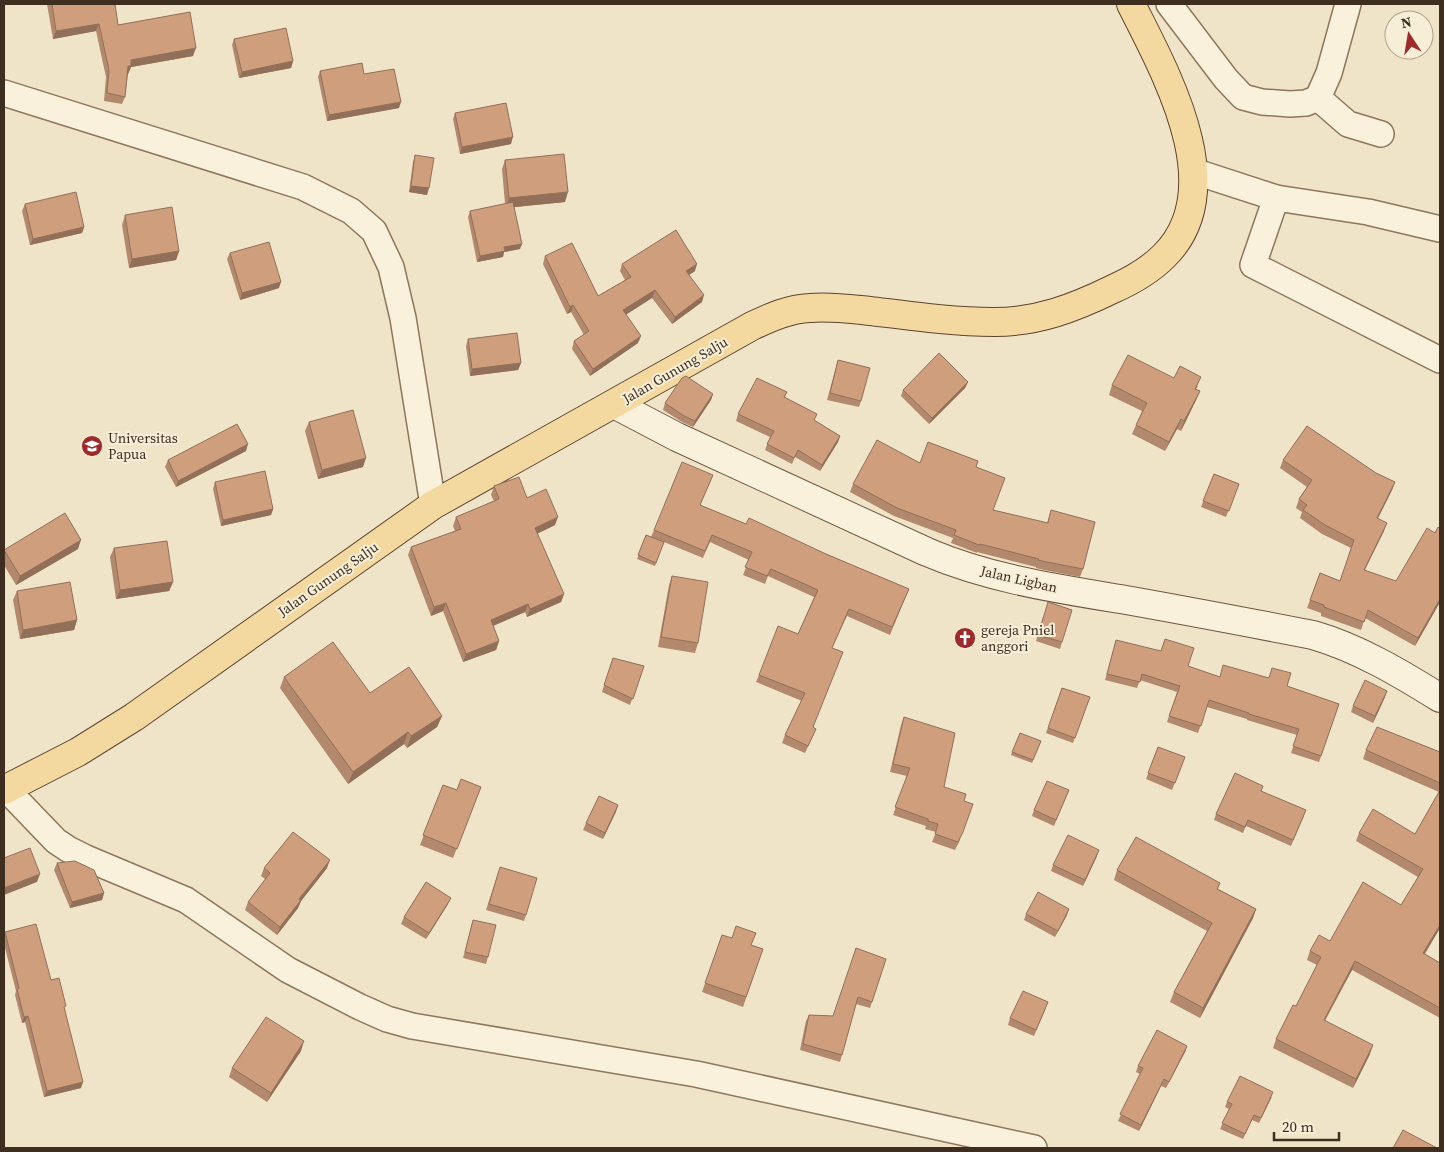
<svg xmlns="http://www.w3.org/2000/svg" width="1444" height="1152" font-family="'Source Serif 4',serif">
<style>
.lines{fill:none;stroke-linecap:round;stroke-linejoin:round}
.street-casing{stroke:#8d765c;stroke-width:28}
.secondary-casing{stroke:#6f573f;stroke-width:30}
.primary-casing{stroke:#5b4430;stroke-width:30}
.street{stroke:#faf1dc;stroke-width:25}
.secondary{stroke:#faf1dc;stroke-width:28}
.primary{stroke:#f3d9a0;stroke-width:28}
.wall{fill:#b2896c}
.shaded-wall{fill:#916f58}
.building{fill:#cf9f7d;stroke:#916f58}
.labels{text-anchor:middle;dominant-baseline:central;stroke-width:4;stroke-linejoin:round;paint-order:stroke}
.street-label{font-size:14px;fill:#3d2e20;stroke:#f7eed8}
.poi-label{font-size:14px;fill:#3d2e20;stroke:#f7eed8;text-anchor:start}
</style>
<rect width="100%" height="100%" fill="#f0e4c8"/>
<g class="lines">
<g class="street-casing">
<g id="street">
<path d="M1169,4l57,75 17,18 19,5 28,2 16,-1 12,-5 11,-25 19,-69"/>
<path d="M4,93l299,94 48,24 23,20 17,36 12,51 30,187"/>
<path d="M1318,98l30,26 33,10"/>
<path d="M1193,171l83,27 92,14 72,17"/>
<path d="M1276,198l-23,67 187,95"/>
<path d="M6,789l50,52 12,8 18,9 100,42 102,70 72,37 27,12 25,7 284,48 338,74"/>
</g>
</g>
<g class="secondary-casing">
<path id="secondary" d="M614,404l63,33 250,115c63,27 132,37 199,48 62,11 125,23 187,35 45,13 87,38 127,63"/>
</g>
<g class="primary-casing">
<path id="primary" d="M4,790l74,-38 56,-35 299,-212 319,-179c19,-9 37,-17 58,-18 20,-2 40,1 60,3 41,5 83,11 124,11 44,0 80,-14 119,-33 18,-8 37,-19 51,-33 68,-67 1,-184 -33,-252"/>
</g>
<use href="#street" class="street"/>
<use href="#secondary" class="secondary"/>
<use href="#primary" class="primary"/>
</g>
<g class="wall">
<path d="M47,4h68l3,21 75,31 -62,11 -3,7 -3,23 -3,7 -18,-3 2,-24 -10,-46 -43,8z"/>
<path d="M234,39l59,22 -2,7 -52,10 -7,-33z"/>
<path d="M320,71l79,37 -72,13 -9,-44z"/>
<path d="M455,113l56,31 -51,10 -7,-35z"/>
<path d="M415,155l12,40 -18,-3 4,-30z"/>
<path d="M505,160l60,42 -51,5 6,42 -16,3 -1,5 -26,5 -9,-45 2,-6 35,-7 -3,-35z"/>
<path d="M25,204l59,23 -2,6 -52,12 -8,-34z"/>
<path d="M125,215l54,36 -3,9 -47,8 -7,-43z"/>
<path d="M230,253l49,35 -39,12 -13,-41z"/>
<path d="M545,256l53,40 27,-16 -5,-9 2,-7 73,7 -6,4 13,27 -30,22 -20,-26 -26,16 12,29 -48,33 -18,-27 2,-8 10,-6 -13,-23 -4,2 -24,-50z"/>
<path d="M468,339l53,24 -3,7 -48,6 -4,-30z"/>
<path d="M838,360l23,41 -2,6 -32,-7z"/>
<path d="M1174,378l24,8 -2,3 4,2 -4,9 -15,31 -4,-2 -12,22 -33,-17 4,-9 6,-14 -33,-16 3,-10z"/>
<path d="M968,382l-3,6 -36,36 -28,-28 2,-6z"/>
<path d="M787,392l-2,5 30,24 25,15 -2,6 -18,29 -25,-14 -3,7 -27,-14 5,-13 -34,-16 2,-7z"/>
<path d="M713,394l-2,6 -18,27 -11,-5 -19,-12 2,-7z"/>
<path d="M309,422l54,45 -45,12 -13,-48z"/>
<path d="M246,451l-70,36 -11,-20 3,-7z"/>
<path d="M1283,460l93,13 19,9 -3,8 -14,28 6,13 -19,39 75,32 -25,44 -50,-28 -4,12 -40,-14v-3l-14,-5 13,-35 20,8 11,-33 -29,-14 -22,-16 2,-6 -6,-4 3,-9 8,-12 -27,-19z"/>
<path d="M920,463l56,4 17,43 54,13 4,-13 32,59 -3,8 -36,-7 -8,-2v-1l-59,-15v1l-26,-10 2,-5 -59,-22 -44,-24 3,-8z"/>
<path d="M1214,474l25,10 -13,33 -25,-10z"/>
<path d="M215,482l58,27 -2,6 -50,11 -8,-37z"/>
<path d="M710,482l-10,23 46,19 80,30 83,35 -19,46 -43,-19 -15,32 -19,80 3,1 -3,7 -8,17 -23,-10 3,-8 17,-34 -46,-19 3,-7 39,-41 16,-37 -46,-21 -3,8 -22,-9 6,-15 -39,-18 -7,16 -39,-16 -9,24 -18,-7 9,-24 5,2 3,-7z"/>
<path d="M494,486l33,12 28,27 -18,9 27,60 -3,8 -34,15 -2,-5 -32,14 6,15 -3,9 -33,12 -20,-51 -12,5 -23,-61 3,-8 44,-16 -2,-5 3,-9 38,-16 -3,-6z"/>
<path d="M114,548l59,34 -4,9 -53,8 -6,-42z"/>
<path d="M78,549l-62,36 -12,-20v-15z"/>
<path d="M672,576l26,67 -3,10 -37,-6 11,-62z"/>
<path d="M17,591l60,29 -3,10 -54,9 -7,-39z"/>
<path d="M1046,609l16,33 -2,7 -24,-8z"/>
<path d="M1116,640l72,26 31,11 68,9 52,18 -20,58 -28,-9 6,-18 -50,-15v-1l-40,-12 -9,26 -31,-11 10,-30 -37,-12 -3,8 -32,-8z"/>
<path d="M613,658l31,8 -14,39 -28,-13z"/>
<path d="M284,677l86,16 72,23 -5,11 -30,21 -3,-4 -56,40 -68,-96z"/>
<path d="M1062,688l28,9 -17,46 -27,-10z"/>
<path d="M1385,697l-12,26 -22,-11 2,-6z"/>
<path d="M904,717l40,70 20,14 -4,39 -5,10 -23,-8 4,-10 -11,-3 1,-3 -33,-11 14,-39 -17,-4 11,-47z"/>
<path d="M1041,741l-9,22 -21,-8 1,-3z"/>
<path d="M1158,747l27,10 -13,33 -26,-11z"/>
<path d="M1440,748v180l-15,26 15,9v55l-88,-48 -27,51 45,33 -17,34 -80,-40 3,-9 20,-33 21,-41 -10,-5 3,-9 91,-46 17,-28 -62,-36 3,-8 56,1 24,-42 -76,-33 3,-9 73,2z"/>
<path d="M443,785l14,5 24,-3 -28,71 -33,-13z"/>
<path d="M1069,790l-15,36 -22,-10 2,-6z"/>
<path d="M1261,791l43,25 -13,30 -45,-20 -3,7 -29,-13 2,-6z"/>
<path d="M618,805l-15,34 -20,-9 3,-7z"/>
<path d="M1097,856l-14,30 -32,-15 2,-6z"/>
<path d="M57,863l47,30 -2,7 -32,8 -16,-38z"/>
<path d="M264,868h63l-26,33 -3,7 -21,27 -32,-25 3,-8 17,-23 -4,-3z"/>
<path d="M1117,870l103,13 -2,6 38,20 -3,9 -53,100 -30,-16 4,-10 33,-61 -93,-51z"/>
<path d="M498,873l28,42 -2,6 -38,-11z"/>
<path d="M448,904l-22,35 -25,-15 3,-7z"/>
<path d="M1026,914l41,1 -12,22 -31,-17z"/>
<path d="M473,920l15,37 -2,7 -23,-6z"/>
<path d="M5,932l46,48 14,29 16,79 -37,9 -19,-75 -3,1 -7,-28 1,-4 -12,-47v-9z"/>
<path d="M722,935l41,14 -20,58 -41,-15z"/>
<path d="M886,959l-16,49 -14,-4 -16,58 -40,-12 6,-29 3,-6 24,1z"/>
<path d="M1046,1008l-12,28 -26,-11 2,-7z"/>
<path d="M1187,1046l-2,6 -19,36 -5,-2 -22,45 -21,-10 22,-47 -4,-2 2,-6z"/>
<path d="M301,1051l-34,51 -38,-25 3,-9z"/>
<path d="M1272,1097l-13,26 -7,-3 -9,19 -23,-10 9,-20 -4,-2 2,-5z"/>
</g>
<g class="shaded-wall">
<path d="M99,24l-3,7 -43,8 3,-8z"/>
<path d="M196,48l-3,8 -62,11 -3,7h-2l5,-14z"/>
<path d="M293,61l-2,7 -52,10 3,-6z"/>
<path d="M401,102l-2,6 -72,13 2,-6z"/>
<path d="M513,137l-2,7 -51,10 2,-7z"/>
<path d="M411,186l18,2 -2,7 -18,-3z"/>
<path d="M568,192l-3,10 -59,6 3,-10z"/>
<path d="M84,227l-2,6 -52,12 3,-6z"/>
<path d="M522,244l-2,5 -16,3 -1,5 -26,5 3,-6 24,-9z"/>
<path d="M179,251l-3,9 -47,8 3,-9z"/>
<path d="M697,264l-2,7 -11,7 2,-7z"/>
<path d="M281,282l-2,6 -39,12 2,-7z"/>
<path d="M655,290l-3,8 -31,20 2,-8z"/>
<path d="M704,295l-2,7 -30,22 3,-7z"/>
<path d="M573,305l-2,7 -4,2 3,-7z"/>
<path d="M641,336l-3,7 -48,33 3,-7z"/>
<path d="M521,363l-3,7 -48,6 2,-7z"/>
<path d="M968,382l-3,6 -36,36 3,-6z"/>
<path d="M1200,391l-4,9 -15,31 3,-10z"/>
<path d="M713,394l-2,6 -18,27 2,-6z"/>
<path d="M1181,419l-4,10 -12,22 4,-9z"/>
<path d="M840,436l-2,6 -18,29 2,-6z"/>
<path d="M248,444l-2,7 -70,36 2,-6z"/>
<path d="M366,458l-3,9 -45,12 4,-9z"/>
<path d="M1395,482l-3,8 -18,36 3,-8z"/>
<path d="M273,509l-2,6 -50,11 2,-6z"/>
<path d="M558,517l-3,8 -23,11 3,-8z"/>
<path d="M1387,523l-3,8 -24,47 4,-8z"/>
<path d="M81,540l-3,9 -62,36 4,-9z"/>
<path d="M173,582l-4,9 -53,8 4,-9z"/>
<path d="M564,594l-3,8 -34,15 3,-8z"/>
<path d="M1440,599v3l-25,44 3,-8z"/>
<path d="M446,603l-3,8 -12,5 3,-9z"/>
<path d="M528,604l-3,8 -37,16 3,-8z"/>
<path d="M77,620l-3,10 -54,9 3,-9z"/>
<path d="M499,641l-3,9 -33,12 3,-8z"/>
<path d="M1387,691l-2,6 -12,26 2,-7z"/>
<path d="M442,716l-5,11 -30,21 4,-12z"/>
<path d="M408,732l-4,12 -56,40 5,-12z"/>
<path d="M618,805l-2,7 -13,27 2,-6z"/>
<path d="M1099,850l-2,6 -14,30 2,-6z"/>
<path d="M330,860l-3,8 -26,33 -3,7 -21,27 3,-8 19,-28z"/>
<path d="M40,874l-3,8 -33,13v-7z"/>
<path d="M104,893l-2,7 -32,8 2,-6z"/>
<path d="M451,898l-3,6 -22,35 3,-6z"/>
<path d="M1069,909l-2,6 -12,22z"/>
<path d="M1256,909l-3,9 -53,100 3,-10z"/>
<path d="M1440,925v3l-20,33 3,-8z"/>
<path d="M1355,961l-3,9 -32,58 4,-8z"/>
<path d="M28,1016l-3,6 -3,1 2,-6z"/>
<path d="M304,1041l-3,10 -34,51 4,-9z"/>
<path d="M1373,1045l-3,9 -17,34 3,-9z"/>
<path d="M1187,1046l-2,6 -19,36z"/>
<path d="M1164,1079l-3,7 -22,45 2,-6z"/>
<path d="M83,1082l-2,6 -37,9 3,-6z"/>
</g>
<g class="building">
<path d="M52,4h63l3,21 72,-13 6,36 -65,12v6h-3l-3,31 -18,-4 2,-23 -10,-46 -43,7z"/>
<path d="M286,28l7,33 -51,11 -8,-33z"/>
<path d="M362,63l2,11 30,-5 7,33 -72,13 -9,-44z"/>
<path d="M506,103l7,34 -51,10 -7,-34z"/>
<path d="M564,154l4,38 -59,6 -4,-38z"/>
<path d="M415,155l19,3 -5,30 -18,-2z"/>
<path d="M76,192l8,35 -51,12 -8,-35z"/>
<path d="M513,202l9,42 -18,3 1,4 -25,5 -10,-45z"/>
<path d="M172,207l7,44 -47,8 -7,-44z"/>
<path d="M676,230l21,34 -11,7 18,24 -29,22 -20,-27 -32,20 18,26 -48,33 -19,-28 15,-10 -16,-26 -3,2 -25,-51 27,-13 26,53 33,-19 -9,-13z"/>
<path d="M269,242l12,40 -39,11 -12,-40z"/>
<path d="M517,333l4,30 -49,6 -4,-30z"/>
<path d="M939,353l29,29 -36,36 -29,-28z"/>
<path d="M1128,355l46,23 6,-12 21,11 -6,12 5,2 -16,30 -3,-2 -12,23 -33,-17 11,-22 -35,-18z"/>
<path d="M838,360l32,8 -9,33 -31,-8z"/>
<path d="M686,376l27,18 -18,27 -11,-5 -19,-13 17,-25z"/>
<path d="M757,378l30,14 -3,5 33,17 -3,6 26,16 -18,29 -24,-15 -4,8 -27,-14 7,-13 -36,-17z"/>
<path d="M353,410l13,48 -44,12 -13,-48z"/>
<path d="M237,424l11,20 -70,37 -10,-21z"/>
<path d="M1307,426l69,47 19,9 -18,36 10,5 -23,47 32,11 31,-53 8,5 3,-6 2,2v70l-22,39 -50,-28 -4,12 -40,-15v-2l-14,-5 10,-27 20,8 14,-41 -29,-15 -22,-15 4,-5 -8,-6 13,-19 -29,-20z"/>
<path d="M877,440l43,23 8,-21 50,19 -2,6 29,11 -12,32 55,13 3,-13 44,12 -12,47 -36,-7 -9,-2 1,-1 -59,-15 -1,1 -25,-10 2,-5 -59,-22 -44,-24z"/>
<path d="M682,462l31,13 -13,30 46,19 3,-6 77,36 83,35 -17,38 -43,-18 -17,39 11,4 -30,75 3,2 -8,17 -23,-11 20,-42 -46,-18 19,-49 20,8 20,-44 -47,-21 -4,7 -22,-9 7,-15 -40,-17 -7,16 -51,-21z"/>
<path d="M265,471l8,38 -50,11 -8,-38z"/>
<path d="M1214,474l25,10 -10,27 -26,-10z"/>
<path d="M519,477l8,21 19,-9 12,28 -23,11 29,66 -34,15 -2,-5 -37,16 8,21 -33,13 -20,-51 -12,4 -23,-60 50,-18 -5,-12 43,-18 -5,-13z"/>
<path d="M65,513l16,27 -61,36 -16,-26z"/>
<path d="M646,535l18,7 -8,21 -18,-8z"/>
<path d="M167,541l6,41 -53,8 -6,-42z"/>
<path d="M672,576l36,6 -10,61 -37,-6z"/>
<path d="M70,582l7,38 -54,10 -6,-39z"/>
<path d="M1048,602l24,8 -10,32 -24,-7z"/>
<path d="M1165,639l29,9 -6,18 32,11 3,-12 46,13 3,-10 19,5 -4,13 52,18 -18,52 -28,-10 6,-17 -50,-15v-1l-40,-13 -8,26 -32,-10 11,-30 -38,-12 -2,8 -33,-8 9,-34 45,11z"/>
<path d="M333,642l37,51 39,-26 33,49 -31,20 -3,-4 -55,40 -69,-95z"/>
<path d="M613,658l31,8 -11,33 -29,-14z"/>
<path d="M1365,680l22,11 -12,25 -22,-10z"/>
<path d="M1062,688l28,9 -15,41 -27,-10z"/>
<path d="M904,717l51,16 -11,54 22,7 -2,7 9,3 -10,28 -5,10 -23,-8 3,-10 -10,-3v-2l-33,-12 15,-39 -17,-4z"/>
<path d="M1377,727l63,25v-2v33l-74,-33z"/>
<path d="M1020,733l21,8 -8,19 -21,-8z"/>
<path d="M1158,747l27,10 -10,26 -27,-10z"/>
<path d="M1235,773l28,13 -2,5 45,19 -13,30 -45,-20 -3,7 -29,-13z"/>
<path d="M461,779l20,8 -24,62 -34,-14 20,-50 14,5z"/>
<path d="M1047,781l22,9 -13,30 -22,-10z"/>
<path d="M1440,790v135l-17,28 17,10v45l-85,-47 -31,59 49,25 -17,34 -80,-40 17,-34 3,1 25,-49 -11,-6 9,-16 11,6 33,-59 38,23 22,-36 -64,-36 14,-24 42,25z"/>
<path d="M599,796l19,9 -13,28 -19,-10z"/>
<path d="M293,832l37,28 -31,39 2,1 -21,27 -32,-25 22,-29 -6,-5z"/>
<path d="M1068,835l31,15 -14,30 -32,-15z"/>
<path d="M1136,837l84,46 -3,6 39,20 -53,99 -29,-16 38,-69 -95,-53z"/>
<path d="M30,848l10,26 -36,14v-30z"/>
<path d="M75,861l19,9 10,23 -32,9 -15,-39z"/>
<path d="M500,867l37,11 -11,37 -37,-11z"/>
<path d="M426,882l25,16 -22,35 -25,-16z"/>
<path d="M1038,892l31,17 -11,22 -32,-17z"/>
<path d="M473,920l23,5 -8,32 -23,-5z"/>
<path d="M36,924l15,56 8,-2 7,28 -2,1 19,75 -36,9 -19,-75 -4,1 -7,-28 2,-1 -14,-56z"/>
<path d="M736,926l20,7 -5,12 12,4 -17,48 -41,-14 17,-48 10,3z"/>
<path d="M856,948l30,11 -14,43 -14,-5 -16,58 -39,-11 6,-29 24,1z"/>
<path d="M1023,991l25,11 -12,28 -26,-12z"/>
<path d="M266,1017l38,24 -33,52 -39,-25z"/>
<path d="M1157,1030l30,16 -18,36 -5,-3 -23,46 -21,-11 23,-46 -5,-2z"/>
<path d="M1240,1076l33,16 -12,26 -7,-3 -9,19 -23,-11 10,-19 -5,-2z"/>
<path d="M1403,1130l34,18h-44z"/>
</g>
<defs>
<g id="university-disc" transform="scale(1.125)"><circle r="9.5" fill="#9e2a2b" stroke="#f7eed8"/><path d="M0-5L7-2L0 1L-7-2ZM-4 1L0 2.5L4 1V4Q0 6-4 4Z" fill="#fff"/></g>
<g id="church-disc" transform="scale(1.125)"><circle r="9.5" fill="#9e2a2b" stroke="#f7eed8"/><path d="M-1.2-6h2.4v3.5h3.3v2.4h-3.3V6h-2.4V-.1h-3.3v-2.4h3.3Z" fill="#fff"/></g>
</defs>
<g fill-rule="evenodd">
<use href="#university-disc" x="92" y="446"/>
<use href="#church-disc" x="965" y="638"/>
</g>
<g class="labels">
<g class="street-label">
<text transform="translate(675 370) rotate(-30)">Jalan Gunung Salju</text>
<text transform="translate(328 579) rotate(-35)">Jalan Gunung Salju</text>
<text transform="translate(1019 579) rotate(13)">Jalan Ligban</text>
</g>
<g class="poi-label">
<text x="108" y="438">Universitas<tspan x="108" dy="16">Papua</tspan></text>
<text x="981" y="630">gereja Pniel<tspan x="981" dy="16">anggori</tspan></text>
</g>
</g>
<rect width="1444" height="1152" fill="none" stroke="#3d2e20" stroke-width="10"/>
<g transform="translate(1409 35) rotate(348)"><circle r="24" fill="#f7eed8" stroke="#ada18e"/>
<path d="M0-4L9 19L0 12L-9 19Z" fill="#9e2a2b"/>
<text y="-8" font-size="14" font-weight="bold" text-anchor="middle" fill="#3d2e20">N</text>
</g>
<path d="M1274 1132v8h65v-8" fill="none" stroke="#3d2e20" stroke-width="2.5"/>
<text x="1282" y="1132" font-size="15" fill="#3d2e20" stroke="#f7eed8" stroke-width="4" paint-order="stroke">20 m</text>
</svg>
